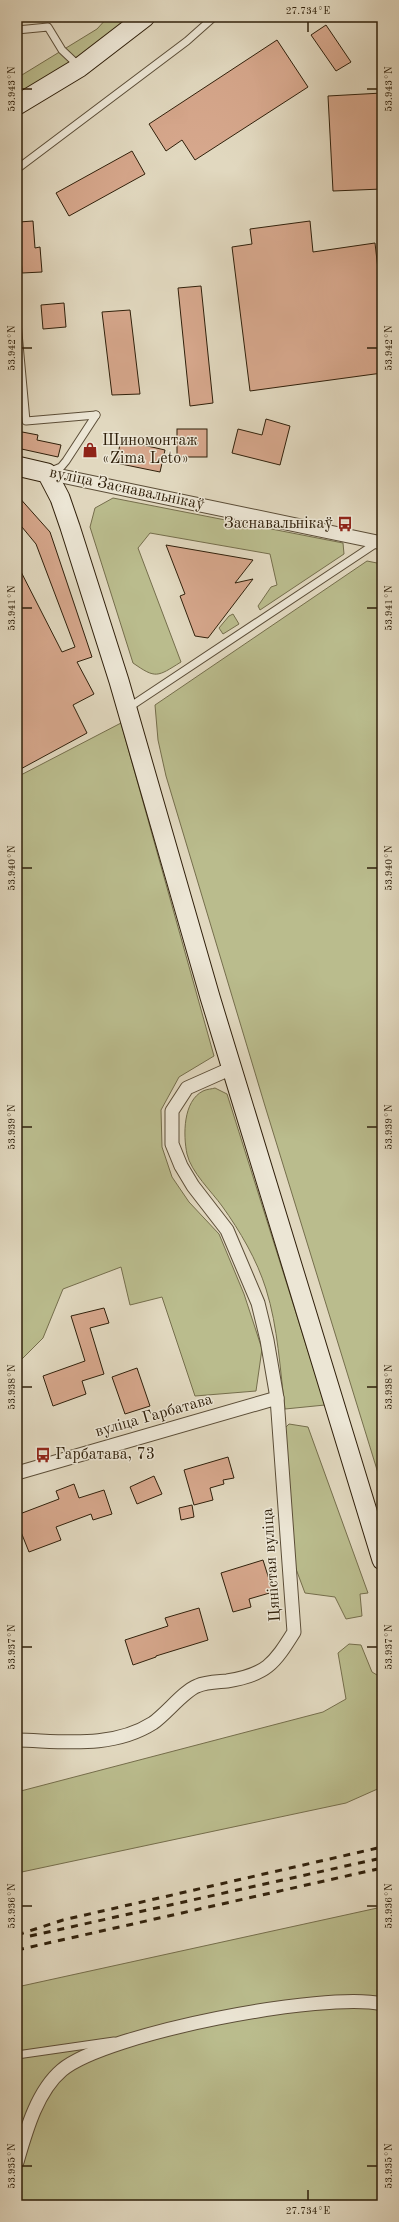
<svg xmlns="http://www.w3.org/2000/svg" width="399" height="2222" font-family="'Old Standard TT',serif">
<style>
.green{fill:#babc8d;stroke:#756e4c}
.building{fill:#d6a78c;stroke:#30200b}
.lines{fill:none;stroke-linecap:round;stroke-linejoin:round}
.lane-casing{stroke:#5c4e38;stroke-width:9}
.street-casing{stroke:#5c4e38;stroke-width:15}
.secondary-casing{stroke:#30200b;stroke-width:21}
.lane{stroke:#ece6d5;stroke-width:7}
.street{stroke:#ece6d5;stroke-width:13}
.secondary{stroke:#ece6d5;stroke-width:19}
.rail{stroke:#30200b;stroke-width:3;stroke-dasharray:7 7;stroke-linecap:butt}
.ticks{fill:none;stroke:#30200b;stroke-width:1.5}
.labels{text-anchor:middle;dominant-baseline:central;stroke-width:3;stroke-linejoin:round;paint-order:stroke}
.poi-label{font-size:16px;fill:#30200b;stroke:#ece6d5;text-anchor:start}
.street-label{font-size:16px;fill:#30200b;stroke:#ece6d5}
.neatline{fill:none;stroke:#30200b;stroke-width:1.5}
.ticks-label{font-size:10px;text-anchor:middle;fill:#30200b}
</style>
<rect width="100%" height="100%" fill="#e1d8bf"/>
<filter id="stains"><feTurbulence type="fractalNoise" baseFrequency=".005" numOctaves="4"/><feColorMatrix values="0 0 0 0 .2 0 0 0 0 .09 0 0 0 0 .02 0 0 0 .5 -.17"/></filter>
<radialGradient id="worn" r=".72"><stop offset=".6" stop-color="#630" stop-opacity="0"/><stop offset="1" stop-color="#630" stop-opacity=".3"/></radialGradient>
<g class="green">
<path d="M108,17h37l-128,88v-27l80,-49z"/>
<path d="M113,498l230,45 1,11 -84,56 -2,-4 13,-19 6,-2 -7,-31 -120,-21 -12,15 43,114c-24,15 -25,17 -48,1l-43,-136 5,-19z"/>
<path d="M367,561l15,3v922l-117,-380 -99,-330 -8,-36 -3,-35z"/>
<path d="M233,614l6,10 -16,10 -4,-6 10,-12z"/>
<path d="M121,723l93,333 -35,21 -18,33 1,37 10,30 17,25 30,32 25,60 18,55 -6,42 -61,5 -33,-99 -32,8 -9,-38 -58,22 -20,49 -21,21 -5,-1v-581z"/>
<path d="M215,1088l12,6 98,311 -40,4c-5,-39 -7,-82 -19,-120 -9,-29 -26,-58 -44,-83 -10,-14 -31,-34 -35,-52 -4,-19 -4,-53 16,-63 4,-2 9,-2 12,-3z"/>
<path d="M289,1424l19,3 60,166 -8,1 2,22 -16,3 -11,-22 -30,-4 -12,-32 -11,-130z"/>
<path d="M349,1644l12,1 11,27 10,6v109l-36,16 -329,70v-81l306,-80 23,-13 -8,-46z"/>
<path d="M382,1907v298h-365v-218z"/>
</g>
<g class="building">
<path d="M326,25l25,37 -15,9 -25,-36z"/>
<path d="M277,40l31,47 -113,73 -13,-20 -16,11 -17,-27z"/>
<path d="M382,93v96l-49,2 -5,-95z"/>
<path d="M132,151l13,23 -76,42 -13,-23z"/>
<path d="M33,221l2,27 5,-1 2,25 -20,1 -3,-51z"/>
<path d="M310,221l3,31 62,-9 7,61v69l-132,18 -18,-144 20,-3 -2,-15z"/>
<path d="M201,286l12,117 -23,3 -12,-118z"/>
<path d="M64,303l2,24 -23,2 -2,-24z"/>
<path d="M130,310l10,84 -28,1 -10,-83z"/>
<path d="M266,419l24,7 -10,39 -48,-12 6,-24 24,6z"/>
<rect x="177" y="429" width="30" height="28"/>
<path d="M17,431l21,4 -1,5 24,5 -3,12 -41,-9z"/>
<path d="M121,440l44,10 -5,22 -44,-9z"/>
<path d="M17,495l33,37 42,125 -15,5 17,32 -21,11 14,28 -70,38v-207l45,88 13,-5 -39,-103 -19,-23z"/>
<path d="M166,545l87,15 -18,23 18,-4 -45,59 -13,-2 -15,-40 5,-2z"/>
<path d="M104,1308l5,15 -19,5 14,46 -22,7 4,13 -33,12 -10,-30 42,-15 -14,-45z"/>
<path d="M137,1368l13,38 -25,8 -13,-37z"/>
<path d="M228,1457l6,21 -11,2 1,4 -14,4 3,12 -19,5 -10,-35z"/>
<path d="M154,1476l8,18 -25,10 -7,-17z"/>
<path d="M74,1484l5,14 25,-8 8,24 -19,6 -2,-6 -35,13 5,13 -32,12 -12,-30v-7l42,-16 -3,-8z"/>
<path d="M192,1505l2,12 -13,3 -2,-12z"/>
<path d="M263,1560l10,32 -24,7 2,8 -18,5 -12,-39z"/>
<path d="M199,1608l9,32 -52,16v1l-23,8 -8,-25 43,-14 -3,-8z"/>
</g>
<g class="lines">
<g class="lane-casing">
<g id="lane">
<path d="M17,30l31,-3 14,23 18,17"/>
<path d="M17,169l170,-128 27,-24"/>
<path d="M17,322l9,99 70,-6"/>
<path d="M49,472l12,-5 5,-6 30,-46"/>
<path d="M128,708l250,-166"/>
<path d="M17,2055l97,-14"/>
</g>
</g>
<g class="street-casing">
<g id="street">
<path d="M47,473l335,70"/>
<path d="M17,1473l260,-75"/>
<path d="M17,1740c46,1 95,9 136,-17 13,-9 31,-32 44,-37 9,-4 21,-4 30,-5 39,-6 47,-17 67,-49l-17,-234 -10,-58 -9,-37 -31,-73 -34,-44 -12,-20 -9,-22v-33l15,-23 45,-20"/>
<path d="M17,2162c9,-31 20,-71 45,-92 44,-37 264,-79 320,-66"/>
</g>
</g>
<g class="secondary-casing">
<g id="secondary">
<path d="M17,105l63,-38 65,-50"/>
<path d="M17,466l30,7 13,25 10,29 49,154 91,316 172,563"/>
</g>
</g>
<use href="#lane" class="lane"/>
<use href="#street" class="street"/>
<use href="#secondary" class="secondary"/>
<g class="rail">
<path d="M17,1935l46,-15 319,-73"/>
<path d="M30,1936l352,-78"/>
<path d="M17,1950l365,-82"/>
</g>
</g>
<path class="ticks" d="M308,22v10M22,89h10M367,89h10M22,348h10M367,348h10M22,608h10M367,608h10M22,868h10M367,868h10M22,1127h10M367,1127h10M22,1387h10M367,1387h10M22,1647h10M367,1647h10M22,1906h10M367,1906h10M22,2166h10M367,2166h10M308,2190v10"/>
<defs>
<g id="shop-bare" transform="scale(1.2)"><path d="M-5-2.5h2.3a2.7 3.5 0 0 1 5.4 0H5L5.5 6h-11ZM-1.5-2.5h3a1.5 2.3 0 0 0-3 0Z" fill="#8f2418" stroke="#ece6d5" stroke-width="2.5" paint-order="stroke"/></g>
<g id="bus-bare" transform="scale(1.2)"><path d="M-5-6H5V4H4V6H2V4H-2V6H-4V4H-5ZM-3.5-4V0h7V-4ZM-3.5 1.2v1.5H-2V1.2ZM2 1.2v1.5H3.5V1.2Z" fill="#8f2418" stroke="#ece6d5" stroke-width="2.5" paint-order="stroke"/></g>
</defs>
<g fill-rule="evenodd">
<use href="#shop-bare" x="90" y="450"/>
<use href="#bus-bare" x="345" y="524"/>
<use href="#bus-bare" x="43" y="1455"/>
</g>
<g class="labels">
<g class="poi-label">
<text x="102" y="441">Шиномонтаж<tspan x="102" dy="18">«Zima Leto»</tspan></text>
<text x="333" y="524" text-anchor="end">Заснавальнікаў</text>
<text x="55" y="1455">Гарбатава, 73</text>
</g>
<g class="street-label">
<text transform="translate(127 489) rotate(12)">вуліца Заснавальнікаў</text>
<text transform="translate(154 1416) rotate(-16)">вуліца Гарбатава</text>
<text transform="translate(272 1565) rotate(-94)">Цяністая вуліца</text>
</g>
</g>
<rect width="399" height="2222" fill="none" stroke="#e1d8bf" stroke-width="44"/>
<rect x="22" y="22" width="355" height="2178" class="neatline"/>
<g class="ticks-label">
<text x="308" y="14">27.734°E</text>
<text transform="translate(11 89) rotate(-90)" y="4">53.943°N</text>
<text transform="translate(388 89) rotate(-90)" y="4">53.943°N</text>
<text transform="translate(11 348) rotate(-90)" y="4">53.942°N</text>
<text transform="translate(388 348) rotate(-90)" y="4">53.942°N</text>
<text transform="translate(11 608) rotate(-90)" y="4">53.941°N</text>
<text transform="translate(388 608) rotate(-90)" y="4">53.941°N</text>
<text transform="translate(11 868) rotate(-90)" y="4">53.940°N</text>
<text transform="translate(388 868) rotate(-90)" y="4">53.940°N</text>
<text transform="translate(11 1127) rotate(-90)" y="4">53.939°N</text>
<text transform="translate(388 1127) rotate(-90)" y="4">53.939°N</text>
<text transform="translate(11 1387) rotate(-90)" y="4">53.938°N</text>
<text transform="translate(388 1387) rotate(-90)" y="4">53.938°N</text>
<text transform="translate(11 1647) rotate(-90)" y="4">53.937°N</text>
<text transform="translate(388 1647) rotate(-90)" y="4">53.937°N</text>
<text transform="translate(11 1906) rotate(-90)" y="4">53.936°N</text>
<text transform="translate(388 1906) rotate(-90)" y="4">53.936°N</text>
<text transform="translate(11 2166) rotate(-90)" y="4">53.935°N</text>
<text transform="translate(388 2166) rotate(-90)" y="4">53.935°N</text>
<text x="308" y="2214">27.734°E</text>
</g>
<rect width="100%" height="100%" filter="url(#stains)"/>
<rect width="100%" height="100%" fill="url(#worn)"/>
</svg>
